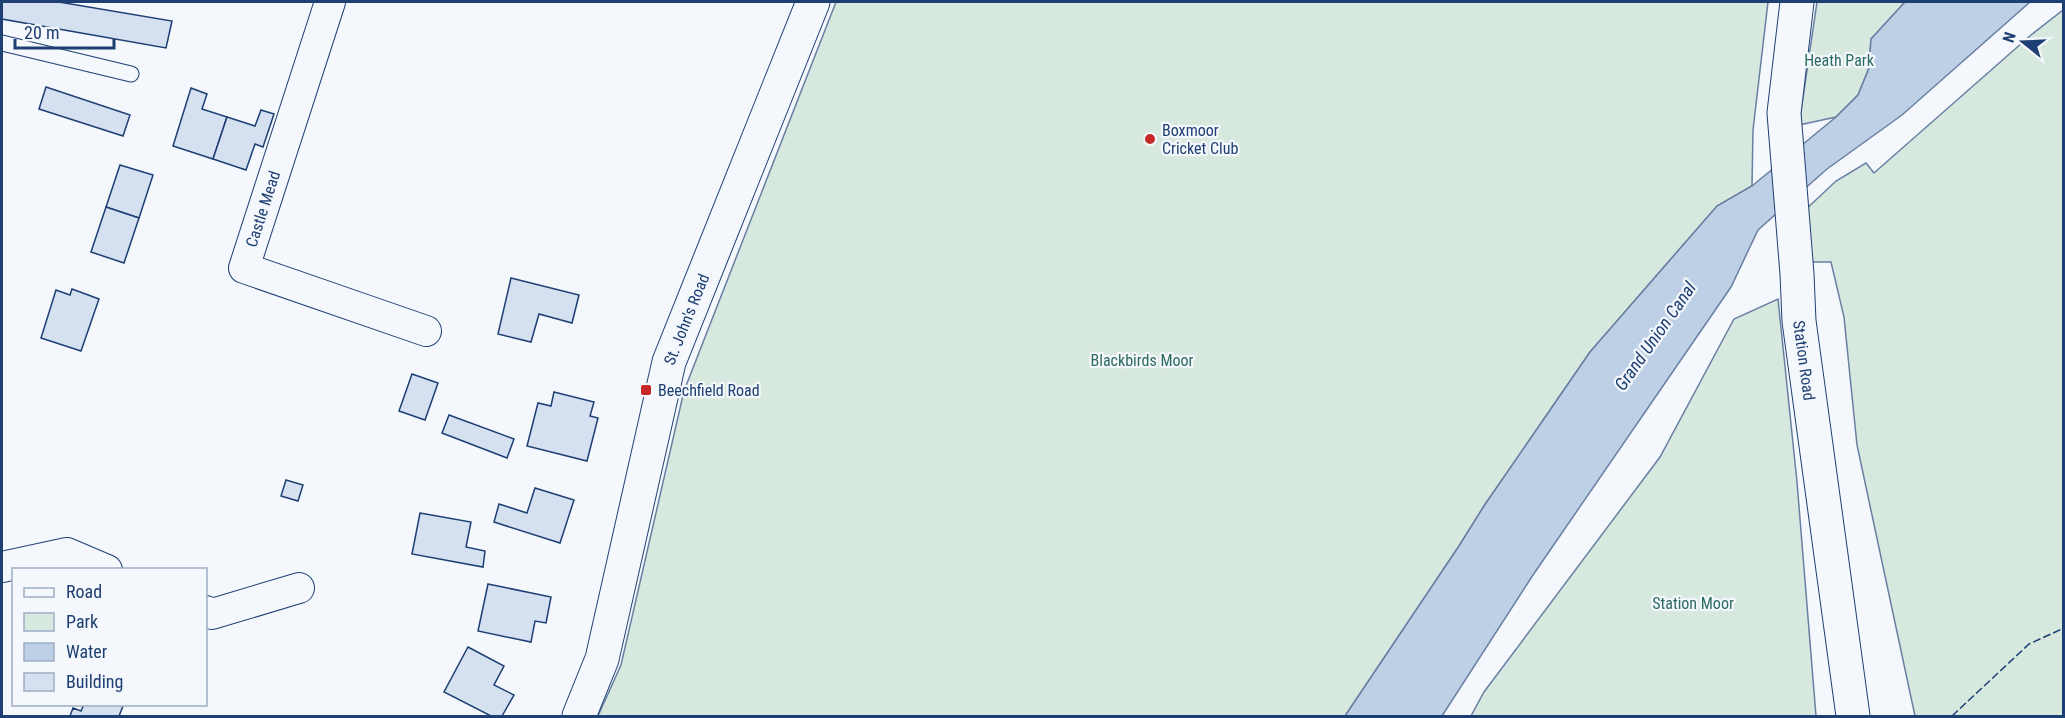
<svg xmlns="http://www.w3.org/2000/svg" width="2065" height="718" font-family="'Roboto Condensed',sans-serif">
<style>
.green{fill:#d7e8df;stroke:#687fa3;stroke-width:1.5}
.water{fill:#bed0e5;stroke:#687fa3;stroke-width:1.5}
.building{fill:#d5e0f0;stroke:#1d3f73;stroke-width:1.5}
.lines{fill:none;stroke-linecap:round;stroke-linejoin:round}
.service-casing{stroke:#1d3f73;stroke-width:17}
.minor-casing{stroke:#1d3f73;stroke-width:32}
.tertiary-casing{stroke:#1d3f73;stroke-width:35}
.primary-casing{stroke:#1d3f73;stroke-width:35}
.service{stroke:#f4f7fb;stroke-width:15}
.minor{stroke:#f4f7fb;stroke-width:30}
.tertiary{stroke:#f4f7fb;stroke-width:33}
.primary{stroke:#f4f7fb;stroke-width:33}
.fence{stroke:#1d3f73;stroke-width:1.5;stroke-dasharray:8 3;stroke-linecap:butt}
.poi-dot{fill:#c62828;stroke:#f4f7fb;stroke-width:2}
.labels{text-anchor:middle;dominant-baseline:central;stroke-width:4.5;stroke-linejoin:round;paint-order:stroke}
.park-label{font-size:16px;fill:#2c6c60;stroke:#f4f7fb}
.poi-label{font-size:16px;fill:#1d3f73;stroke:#f4f7fb;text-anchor:start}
.street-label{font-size:16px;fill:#1d3f73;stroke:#f4f7fb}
.water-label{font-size:18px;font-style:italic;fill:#1d3f73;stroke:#f4f7fb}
</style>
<rect width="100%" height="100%" fill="#f4f7fb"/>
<g class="green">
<path d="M836,2h932l-15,128 -1,56 -35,20 -127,146 -106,154 -25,40 -114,170h-747l23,-51 63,-274z"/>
<path d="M1817,2h88l-34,37 -2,29 -11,27 -22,22 -37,8z"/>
<path d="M2063,10v706h-148l-58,-271 -13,-128 -13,-55h-24l-5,-49 34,-32 30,-18 8,10 157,-138z"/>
<path d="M1778,299l19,183 19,234h-345l13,-24 176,-235 74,-138z"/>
</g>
<path class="water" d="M1905,2h125l-128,113 -75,54 -69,61 -27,57 -198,288 -91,141h-97l114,-170 25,-40 106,-154 127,-146 35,-20 84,-69 22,-22 11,-27 2,-29z"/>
<g class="building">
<path d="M2,2h57l113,19 -6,27 -164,-29z"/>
<path d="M46,87l84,28 -7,21 -84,-27z"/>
<path d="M191,88l16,6 -5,15 25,8 -14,42 -40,-13z"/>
<path d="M261,110l13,4 -11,33 -8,-3 -9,26 -33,-11 14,-42 28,9z"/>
<path d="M120,165l33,10 -14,43 -33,-11z"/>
<path d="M106,207l33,11 -15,45 -33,-11z"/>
<path d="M511,278l68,17 -7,28 -33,-9 -8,28 -33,-8z"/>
<path d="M72,289l27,10 -18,52 -40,-13 15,-48 14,5z"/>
<path d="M412,374l26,9 -13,37 -26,-9z"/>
<path d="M554,392l40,10 -4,14 8,2 -11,43 -60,-15 11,-43 13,3z"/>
<path d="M449,415l65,24 -7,19 -65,-25z"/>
<path d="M286,480l17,5 -5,16 -17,-5z"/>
<path d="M535,488l39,12 -14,43 -66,-21 5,-18 28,9z"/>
<path d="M420,513l51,9 -5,25 19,4 -2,16 -71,-13z"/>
<path d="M488,584l63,13 -5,26 -11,-2 -4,21 -53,-11z"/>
<path d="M468,647l36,19 -10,19 20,10 -12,21h-11l-47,-24z"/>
<path d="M84,704h35l4,2 -4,10h-49l3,-8 8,3z"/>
</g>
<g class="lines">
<g class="service-casing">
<path id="service" d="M2,43l129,31"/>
</g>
<g class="minor-casing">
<g id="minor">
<path d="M330,2l-86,266 182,63"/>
<path d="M2,567l65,-14 40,17"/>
<path d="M206,611l6,3 87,-26"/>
</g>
</g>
<g class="tertiary-casing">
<g id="tertiary">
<path id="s1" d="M579,716l23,-57 67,-297 144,-360"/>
</g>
</g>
<g class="primary-casing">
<g id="primary">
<path id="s2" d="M1797,2l-13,111 13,161 2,47 54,395"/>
</g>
</g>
<use href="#service" class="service"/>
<use href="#minor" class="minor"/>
<use href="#tertiary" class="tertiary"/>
<use href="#primary" class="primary"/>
<path class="fence" d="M1952,716l77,-72 35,-16"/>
</g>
<g class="poi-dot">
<circle cx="1150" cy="139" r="6"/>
<rect x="640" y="384" width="12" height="12" rx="3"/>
</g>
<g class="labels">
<g class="park-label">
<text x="1839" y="60">Heath Park</text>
<text x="1142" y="360">Blackbirds Moor</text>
<text x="1693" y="603">Station Moor</text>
</g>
<g class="poi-label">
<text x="1162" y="130">Boxmoor<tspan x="1162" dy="18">Cricket Club</tspan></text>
<text x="658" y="390">Beechfield Road</text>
</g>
<g class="street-label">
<text transform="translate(263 209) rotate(-72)">Castle Mead</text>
<text stroke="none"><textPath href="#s1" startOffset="412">St. John's Road</textPath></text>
<text stroke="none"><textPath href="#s2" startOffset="360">Station Road</textPath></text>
</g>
<g class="water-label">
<text transform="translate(1655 336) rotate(-55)">Grand Union Canal</text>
</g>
</g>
<rect width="2065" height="718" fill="none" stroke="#1d3f73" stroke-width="6"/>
<rect x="12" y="568" width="195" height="138" fill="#f4f7fb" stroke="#9eadc5" stroke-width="1.5"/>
<rect x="24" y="588" width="30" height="9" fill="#f4f7fb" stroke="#9eadc5" stroke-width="1.5"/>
<text x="66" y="598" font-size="18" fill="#1d3f73">Road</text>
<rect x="24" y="613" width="30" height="18" fill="#d7e8df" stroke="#9eadc5" stroke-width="1.5"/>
<text x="66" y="628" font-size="18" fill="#1d3f73">Park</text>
<rect x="24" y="643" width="30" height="18" fill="#bed0e5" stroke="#9eadc5" stroke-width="1.5"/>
<text x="66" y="658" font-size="18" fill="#1d3f73">Water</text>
<rect x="24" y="673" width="30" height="18" fill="#d5e0f0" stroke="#9eadc5" stroke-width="1.5"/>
<text x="66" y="688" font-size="18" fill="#1d3f73">Building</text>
<g transform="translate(2023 42) rotate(288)" stroke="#f4f7fb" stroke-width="4.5" paint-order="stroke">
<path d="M0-4.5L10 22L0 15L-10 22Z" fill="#1d3f73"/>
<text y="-9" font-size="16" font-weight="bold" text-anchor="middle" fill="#1d3f73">N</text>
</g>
<path d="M15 39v9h99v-9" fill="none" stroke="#1d3f73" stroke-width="3"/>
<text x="24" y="39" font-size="18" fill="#1d3f73" stroke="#f4f7fb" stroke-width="4.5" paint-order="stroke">20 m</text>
</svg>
